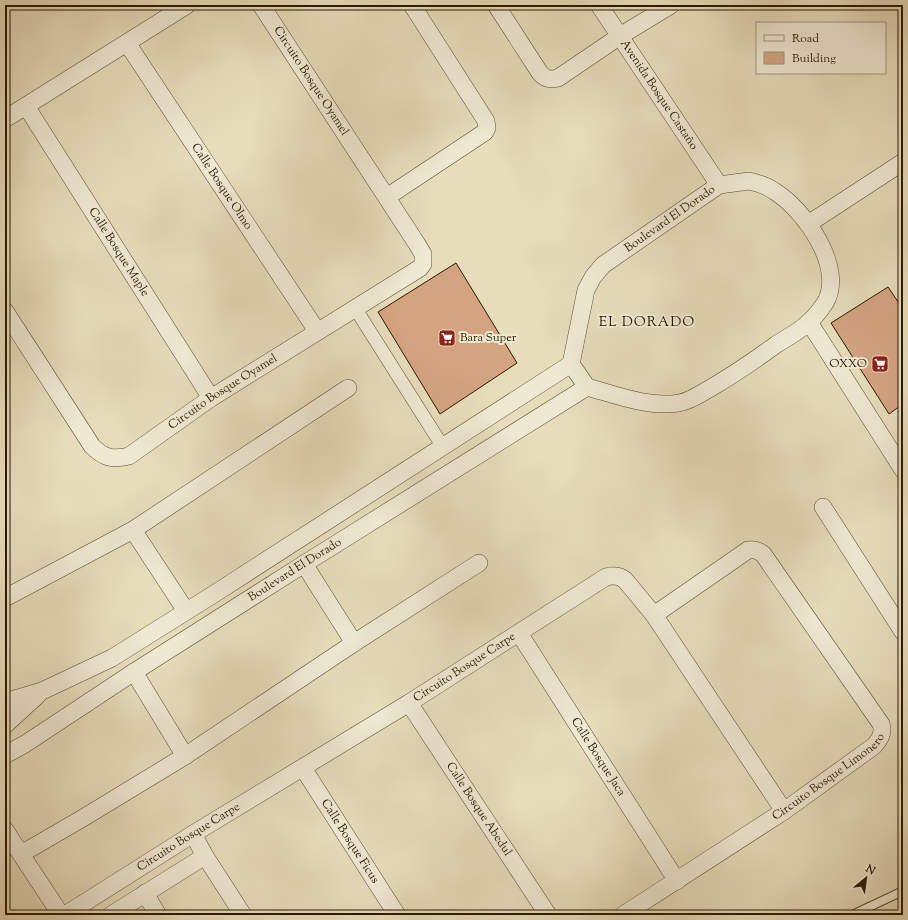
<svg xmlns="http://www.w3.org/2000/svg" width="908" height="920" font-family="'Sorts Mill Goudy',serif">
<style>
.building{fill:#d4a481;stroke:#291901}
.lines{fill:none;stroke-linecap:round;stroke-linejoin:round}
.service-casing{stroke:#584a30;stroke-width:10}
.pedestrian-casing{stroke:#584a30;stroke-width:14}
.minor-casing{stroke:#584a30;stroke-width:18}
.service{stroke:#efe9d3;stroke-width:8}
.pedestrian{stroke:#efe9d3;stroke-width:13}
.minor{stroke:#efe9d3;stroke-width:17}
.labels{text-anchor:middle;dominant-baseline:central;stroke-width:4;stroke-linejoin:round;paint-order:stroke}
.street-label{font-size:12px;fill:#291901;stroke:#efe9d3}
.poi-label{font-size:12px;fill:#291901;stroke:#efe9d3;text-anchor:start}
.quarter-label{font-size:14px;letter-spacing:1px;fill:#291901;stroke:#efe9d3}
</style>
<rect width="100%" height="100%" fill="#e7ddbb"/>
<filter id="stains"><feTurbulence type="fractalNoise" baseFrequency=".005" numOctaves="4"/><feColorMatrix values="0 0 0 0 .2 0 0 0 0 .09 0 0 0 0 .02 0 0 0 .5 -.17"/></filter>
<radialGradient id="worn" r=".72"><stop offset=".6" stop-color="#630" stop-opacity="0"/><stop offset="1" stop-color="#630" stop-opacity=".3"/></radialGradient>
<g class="building">
<path d="M456,263l61,100 -77,51 -62,-102z"/>
<path d="M888,287l15,22v95l-14,10 -58,-91z"/>
</g>
<g class="lines">
<g class="service-casing">
<path id="service" d="M852,915l51,-24"/>
</g>
<g class="pedestrian-casing">
<path id="pedestrian" d="M355,308l88,139"/>
</g>
<g class="minor-casing">
<g id="minor">
<path d="M496,5l44,68c5,6 10,7 18,5l62,-42 51,-31"/>
<path id="s1" d="M599,5l120,180"/>
<path id="s2" d="M127,43l190,288"/>
<path id="s3" d="M26,106l185,292"/>
<path d="M5,119l182,-114"/>
<path d="M749,181c9,2 18,5 25,10 30,18 72,77 51,112 -4,6 -10,14 -16,19 -9,9 -21,15 -32,22 -22,16 -44,31 -68,45 -9,5 -19,12 -30,14 -30,5 -63,-8 -92,-16l-16,-23 15,-74 7,-13 10,-12 116,-80z"/>
<path d="M387,197l98,-65 2,-4 -1,-7 -74,-116"/>
<path d="M808,224l95,-62"/>
<path id="s4" d="M5,311l87,135c12,12 20,14 37,10l82,-58 209,-130 3,-4v-10l-6,-10 -156,-239"/>
<path d="M809,322l94,148"/>
<path d="M823,507l80,125"/>
<path d="M133,530l53,81"/>
<path d="M304,564l50,79"/>
<path d="M5,598l128,-68 215,-142"/>
<path id="s5" d="M519,633l158,248"/>
<path d="M134,672l51,84"/>
<path d="M5,702l37,-11 70,-33 102,-64 357,-230"/>
<path id="s6" d="M409,703l139,212"/>
<path d="M5,725l33,-30"/>
<path id="s7" d="M5,755l20,-11 109,-72 170,-108 283,-177"/>
<path id="s8" d="M303,768l94,147"/>
<path d="M5,830l56,85"/>
<path d="M193,834l12,22 38,59"/>
<path d="M21,854l62,-36 102,-62 169,-113 125,-80"/>
<path d="M145,893l13,22"/>
<path id="s9" d="M65,915l128,-81 216,-131 197,-126c7,-2 13,-2 19,3l29,35 130,196"/>
<path d="M111,915l94,-59"/>
<path id="s10" d="M623,915l161,-104 90,-65c6,-7 10,-13 7,-22l-118,-170c-6,-4 -9,-5 -15,-4l-94,65"/>
</g>
</g>
<use href="#service" class="service"/>
<use href="#pedestrian" class="pedestrian"/>
<use href="#minor" class="minor"/>
</g>
<defs>
<g id="supermarket-square" transform="scale(0.9)"><rect x="-9" y="-9" width="18" height="18" rx="4" fill="#8f2418" stroke="#efe9d3"/><path d="M-6-5.5h2.5l.6 2H6L4.5 2H-2.5L-4.4-4H-6ZM-1.5 3.2a1.3 1.3 0 1 0 .1 0ZM3 3.2a1.3 1.3 0 1 0 .1 0Z" fill="#fff"/></g>
</defs>
<g fill-rule="evenodd">
<use href="#supermarket-square" x="447" y="338"/>
<use href="#supermarket-square" x="880" y="364"/>
</g>
<g class="labels">
<g class="street-label">
<text transform="translate(311 81) rotate(57)">Circuito Bosque Oyamel</text>
<text stroke="none"><textPath href="#s1" startOffset="108">Avenida Bosque Castaño</textPath></text>
<text stroke="none"><textPath href="#s2" startOffset="172">Calle Bosque Olmo</textPath></text>
<text transform="translate(670 219) rotate(-35)">Boulevard El Dorado</text>
<text stroke="none"><textPath href="#s3" startOffset="173">Calle Bosque Maple</textPath></text>
<text stroke="none"><textPath href="#s4" startOffset="315">Circuito Bosque Oyamel</textPath></text>
<text stroke="none"><textPath href="#s7" startOffset="344">Boulevard El Dorado</textPath></text>
<text stroke="none"><textPath href="#s9" startOffset="470">Circuito Bosque Carpe</textPath></text>
<text stroke="none"><textPath href="#s5" startOffset="147">Calle Bosque Jaca</textPath></text>
<text stroke="none"><textPath href="#s10" startOffset="248">Circuito Bosque Limonero</textPath></text>
<text stroke="none"><textPath href="#s6" startOffset="127">Calle Bosque Abedul</textPath></text>
<text stroke="none"><textPath href="#s9" startOffset="146">Circuito Bosque Carpe</textPath></text>
<text stroke="none"><textPath href="#s8" startOffset="87">Calle Bosque Ficus</textPath></text>
</g>
<g class="poi-label">
<text x="460" y="338">Bara Super</text>
<text x="867" y="364" text-anchor="end">OXXO</text>
</g>
<g class="quarter-label">
<text x="647" y="323">EL DORADO</text>
</g>
</g>
<rect width="908" height="920" fill="none" stroke="#e7ddbb" stroke-width="20"/>
<rect x="6" y="6" width="896" height="908" fill="none" stroke="#291901" stroke-width="2"/>
<rect x="10" y="10" width="888" height="900" fill="none" stroke="#291901"/>
<rect x="756" y="22" width="130" height="52" fill="#efe9d3" stroke="#a0967f"/>
<rect x="764" y="35" width="20" height="6" fill="#efe9d3" stroke="#a0967f"/>
<text x="792" y="42" font-size="12" fill="#291901">Road</text>
<rect x="764" y="52" width="20" height="12" fill="#d4a481" stroke="#a0967f"/>
<text x="792" y="62" font-size="12" fill="#291901">Building</text>
<g transform="translate(866 878) rotate(29)" stroke="#efe9d3" stroke-width="3" paint-order="stroke">
<path d="M0-3L7 15L0 10L-7 15Z" fill="#291901"/>
<text y="-6" font-size="11" font-weight="bold" text-anchor="middle" fill="#291901">N</text>
</g>
<rect width="100%" height="100%" filter="url(#stains)"/>
<rect width="100%" height="100%" fill="url(#worn)"/>
</svg>
